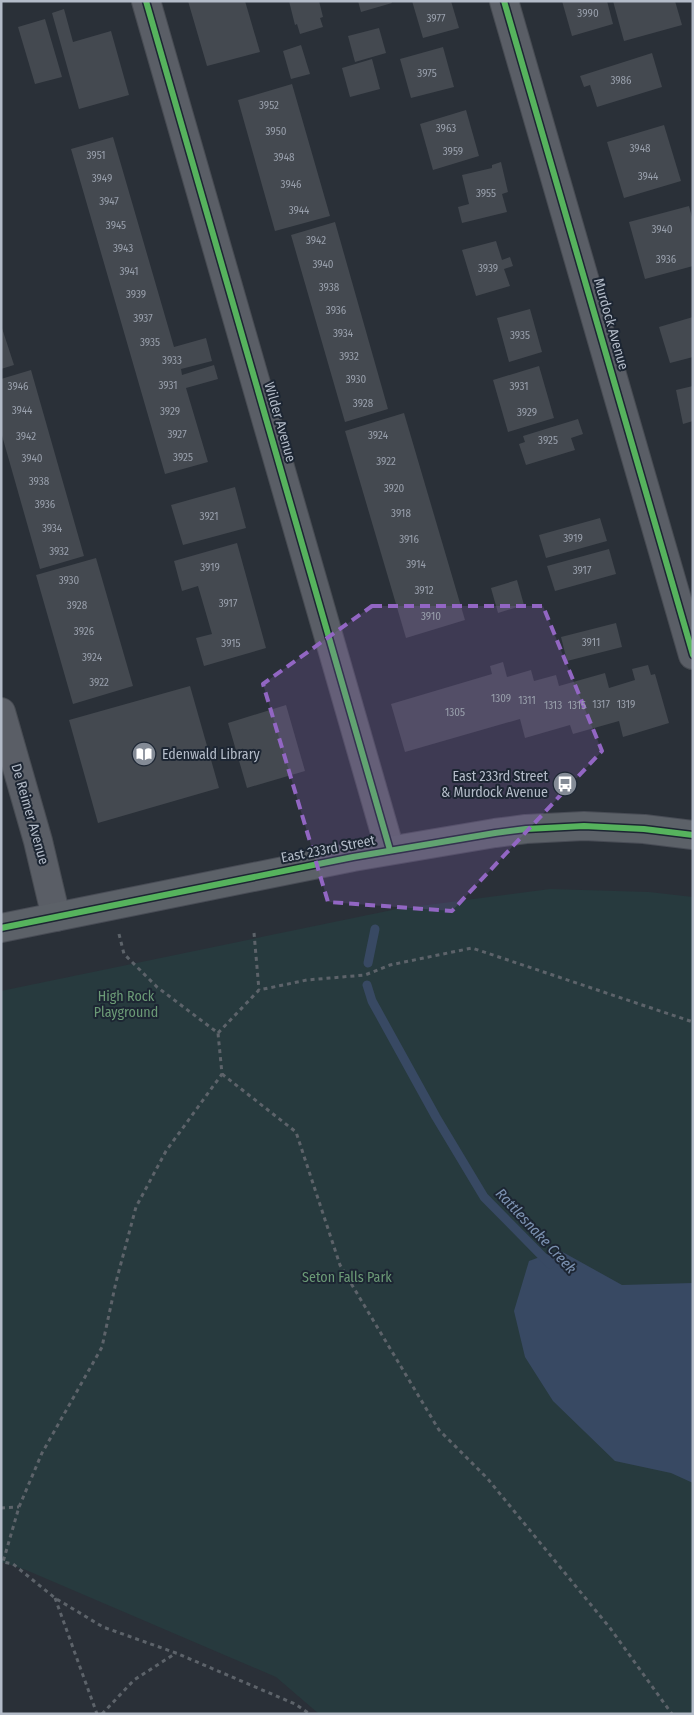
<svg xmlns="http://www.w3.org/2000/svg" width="694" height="1715" font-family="'Fira Sans Condensed',sans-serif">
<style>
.green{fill:#273a3e}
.water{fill:#384963}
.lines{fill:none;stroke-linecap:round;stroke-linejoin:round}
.stream{stroke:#384963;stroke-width:9}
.building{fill:#444950}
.minor-casing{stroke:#484c53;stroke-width:30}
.major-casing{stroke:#484c55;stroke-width:30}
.path{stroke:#5d636a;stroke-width:3;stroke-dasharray:4 4;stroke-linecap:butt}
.minor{stroke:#5a5e66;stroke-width:28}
.major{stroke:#5c6168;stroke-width:28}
.cycleway-casing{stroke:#1d2633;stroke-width:9}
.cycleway{stroke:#56b35d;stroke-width:6}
.marked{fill:#9266c3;fill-opacity:0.2;stroke:#9266c3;stroke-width:4;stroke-dasharray:10 6;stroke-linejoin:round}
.labels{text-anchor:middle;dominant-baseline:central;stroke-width:4;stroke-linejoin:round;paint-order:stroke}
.number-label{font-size:11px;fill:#989fab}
.street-label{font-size:14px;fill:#b4bcc9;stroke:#1d2633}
.poi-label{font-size:14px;fill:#b4bcc9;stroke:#1d2633;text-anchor:start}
.park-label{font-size:14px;fill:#6b9a76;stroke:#1d2633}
.water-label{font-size:15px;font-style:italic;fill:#7c92b1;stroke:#1d2633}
</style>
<rect width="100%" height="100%" fill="#2a3038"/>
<path class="green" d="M550,889l99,3 44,5v817h-374l-43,-37 -250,-107 -25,-8v-571l396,-82z"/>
<path class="water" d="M559,1250l63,35 71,-2v200l-22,-10 -56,-12 -62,-60 -28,-44 -11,-46 15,-50z"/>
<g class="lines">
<g class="stream">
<path d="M368,963l7,-34"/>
<path d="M367,985l5,16 64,116 48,80 66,67"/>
</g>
</g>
<g class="building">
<path d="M188,1h57l15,51 -53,14z"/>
<path d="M289,1h30l4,16 -3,1 3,9 -23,7 -3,-10 -2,1z"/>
<path d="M358,1h33l1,2 -31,9z"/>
<path d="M412,1h39l8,27 -36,10z"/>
<path d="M562,1h45l6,23 -41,12z"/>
<path d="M613,1h62l7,24 -58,16z"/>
<path d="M64,9l9,33 38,-11 18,64 -50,14 -27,-96z"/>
<path d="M45,19l17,58 -27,7 -17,-57z"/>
<path d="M379,28l7,25 -31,9 -7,-26z"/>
<path d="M301,45l9,29 -19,5 -8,-28z"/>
<path d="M443,47l11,40 -43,11 -11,-39z"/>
<path d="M652,53l10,34 -65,20 -7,-22 -6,2 -4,-11z"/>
<path d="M372,59l8,30 -30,8 -8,-29z"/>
<path d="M292,84l38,132 -55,15 -37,-131z"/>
<path d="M466,110l13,46 -46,14 -13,-46z"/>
<path d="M664,125l17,56 -57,17 -17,-56z"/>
<path d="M113,137l61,210 32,-9 6,23 -31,8 1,6 32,-10 4,14 -32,9 22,74 -43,12 -94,-325z"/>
<path d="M501,162l7,30 -6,2 5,18 -45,11 -4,-16 11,-3 -7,-29 30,-7v-3z"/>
<path d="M689,206l4,15v45l-48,13 -16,-57z"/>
<path d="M335,222l53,187 -43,13 -54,-187z"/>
<path d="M496,241l6,19 8,-3 3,9 -9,3 6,17 -34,10 -14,-46z"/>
<path d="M530,309l12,43 -33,10 -12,-44z"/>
<path d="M693,317v40l-23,6 -11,-36z"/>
<path d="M1,325l13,40 -13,4z"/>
<path d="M539,366l15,52 -46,14 -15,-52z"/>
<path d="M31,370l53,186 -44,13 -39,-137v-53z"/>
<path d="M693,386v35l-10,3 -7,-34z"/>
<path d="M404,413l61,207 -59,18 -61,-207z"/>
<path d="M578,419l5,15 -12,4 4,12 -49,15 -7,-21 6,-2 -2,-6z"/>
<path d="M235,487l11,41 -63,17 -12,-40z"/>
<path d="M600,518l7,23 -61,17 -7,-23z"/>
<path d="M237,543l29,105 -62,18 -8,-28 16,-4 -14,-48 -16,5 -8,-30z"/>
<path d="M609,549l7,25 -61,17 -8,-25z"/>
<path d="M96,558l37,128 -60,18 -37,-129z"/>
<path d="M517,580l7,25 -26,8 -7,-25z"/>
<path d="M616,623l6,24 -55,14 -6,-24z"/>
<path d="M503,662l4,15 24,-7 3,11 22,-6 3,11 46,-13 4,15 26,-8 -3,-11 16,-4 3,10 4,-1 14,49 -46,14 -4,-16 -46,13 -3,-9 -45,13 -5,-19 -115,33 -14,-48 101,-30 -2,-8z"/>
<path d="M190,686l29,102 -121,35 -29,-103z"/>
<path d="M286,705l19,66 -58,17 -19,-65z"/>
</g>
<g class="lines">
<g class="minor-casing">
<g id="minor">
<path d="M146,1l244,849"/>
<path d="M504,1l189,654"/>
<path d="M1,712l37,129 18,76"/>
</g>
</g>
<g class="major-casing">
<path id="major" d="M1,928l352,-71 142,-24 31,-4 58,-3 60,3 49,6"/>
</g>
<g class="path">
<path d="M254,933l5,57"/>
<path d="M119,934l5,20 33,33 61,46 4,41 -56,77 -30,56 -20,75 -14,65 -60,106 -23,54 -16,55 10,2 42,34 48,29 73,26 119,51 15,10"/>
<path d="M218,1033l41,-43 48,-10 58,-5 25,-10 82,-17 221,74"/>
<path d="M222,1074l74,58 44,133 99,165 48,48 123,150 62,86"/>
<path d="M1,1508l18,-1"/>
<path d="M55,1598l42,116"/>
<path d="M102,1714l32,-34 42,-27"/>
</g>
<use href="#minor" class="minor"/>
<use href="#major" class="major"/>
<g class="cycleway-casing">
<g id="cycleway">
<path d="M146,1l244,849"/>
<path d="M504,1l189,654"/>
<path d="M1,928l352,-71 142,-24 31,-4 58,-3 60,3 49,6"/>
</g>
</g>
<use href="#cycleway" class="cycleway"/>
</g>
<path class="marked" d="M372,606h171l59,145 -150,160 -124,-9 -65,-218z"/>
<defs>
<g id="library-disc" transform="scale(1.25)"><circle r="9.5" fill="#848b96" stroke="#1d2633"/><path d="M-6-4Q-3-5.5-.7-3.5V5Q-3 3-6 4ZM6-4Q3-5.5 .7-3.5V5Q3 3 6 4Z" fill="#fff"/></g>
<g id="bus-disc" transform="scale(1.25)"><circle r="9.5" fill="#848b96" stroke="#1d2633"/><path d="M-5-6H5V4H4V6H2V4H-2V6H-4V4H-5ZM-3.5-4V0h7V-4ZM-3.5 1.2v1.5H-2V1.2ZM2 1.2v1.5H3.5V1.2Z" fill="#fff"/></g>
</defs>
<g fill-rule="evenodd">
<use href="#library-disc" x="144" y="754"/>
<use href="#bus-disc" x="565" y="784"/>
</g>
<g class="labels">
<g class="number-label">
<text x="588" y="13">3990</text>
<text x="436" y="18">3977</text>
<text x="427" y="73">3975</text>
<text x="621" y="80">3986</text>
<text x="269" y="105">3952</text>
<text x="446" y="128">3963</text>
<text x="276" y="131">3950</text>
<text x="640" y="148">3948</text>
<text x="453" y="151">3959</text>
<text x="96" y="155">3951</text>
<text x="284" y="157">3948</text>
<text x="648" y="176">3944</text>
<text x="102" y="178">3949</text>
<text x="291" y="184">3946</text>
<text x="486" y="193">3955</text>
<text x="109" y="201">3947</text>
<text x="299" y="210">3944</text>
<text x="116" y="225">3945</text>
<text x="662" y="229">3940</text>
<text x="316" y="240">3942</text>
<text x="123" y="248">3943</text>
<text x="666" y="259">3936</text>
<text x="323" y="264">3940</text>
<text x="488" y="268">3939</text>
<text x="129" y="271">3941</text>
<text x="329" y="287">3938</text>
<text x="136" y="294">3939</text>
<text x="336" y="310">3936</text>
<text x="143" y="318">3937</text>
<text x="343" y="333">3934</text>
<text x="520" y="335">3935</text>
<text x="150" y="342">3935</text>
<text x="349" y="356">3932</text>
<text x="172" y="360">3933</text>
<text x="356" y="379">3930</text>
<text x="168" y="385">3931</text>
<text x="18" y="386">3946</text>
<text x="519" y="386">3931</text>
<text x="363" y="403">3928</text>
<text x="22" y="410">3944</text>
<text x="170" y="411">3929</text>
<text x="527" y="412">3929</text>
<text x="177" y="434">3927</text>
<text x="378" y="435">3924</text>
<text x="26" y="436">3942</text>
<text x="548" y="440">3925</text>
<text x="183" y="457">3925</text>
<text x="32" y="458">3940</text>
<text x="386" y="461">3922</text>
<text x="39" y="481">3938</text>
<text x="394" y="488">3920</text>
<text x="45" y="504">3936</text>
<text x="401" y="513">3918</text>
<text x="209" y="516">3921</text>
<text x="52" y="528">3934</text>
<text x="573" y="538">3919</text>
<text x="409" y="539">3916</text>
<text x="59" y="551">3932</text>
<text x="416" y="564">3914</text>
<text x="210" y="567">3919</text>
<text x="582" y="570">3917</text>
<text x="69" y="580">3930</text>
<text x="424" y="590">3912</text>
<text x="228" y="603">3917</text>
<text x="77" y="605">3928</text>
<text x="431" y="616">3910</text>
<text x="84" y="631">3926</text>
<text x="591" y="642">3911</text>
<text x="231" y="643">3915</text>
<text x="92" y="657">3924</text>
<text x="99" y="682">3922</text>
<text x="501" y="698">1309</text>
<text x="527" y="700">1311</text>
<text x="601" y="704">1317</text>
<text x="626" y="704">1319</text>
<text x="553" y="705">1313</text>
<text x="577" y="705">1315</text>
<text x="455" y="712">1305</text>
</g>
<g class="street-label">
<text transform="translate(611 324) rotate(74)">Murdock Avenue</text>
<text transform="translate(280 422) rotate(74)">Wilder Avenue</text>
<text transform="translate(30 814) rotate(74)">De Reimer Avenue</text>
<text transform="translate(328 849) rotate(-11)">East 233rd Street</text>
</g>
<g class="poi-label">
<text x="162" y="754">Edenwald Library</text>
<text x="548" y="776" text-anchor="end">East 233rd Street<tspan x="548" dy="16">&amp; Murdock Avenue</tspan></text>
</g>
<g class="park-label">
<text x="126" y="996">High Rock<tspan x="126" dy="16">Playground</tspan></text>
<text x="347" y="1277">Seton Falls Park</text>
</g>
<g class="water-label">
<text transform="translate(536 1231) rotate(47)">Rattlesnake Creek</text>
</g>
</g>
<rect width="694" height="1715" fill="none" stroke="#b4bcc9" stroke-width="5"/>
</svg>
